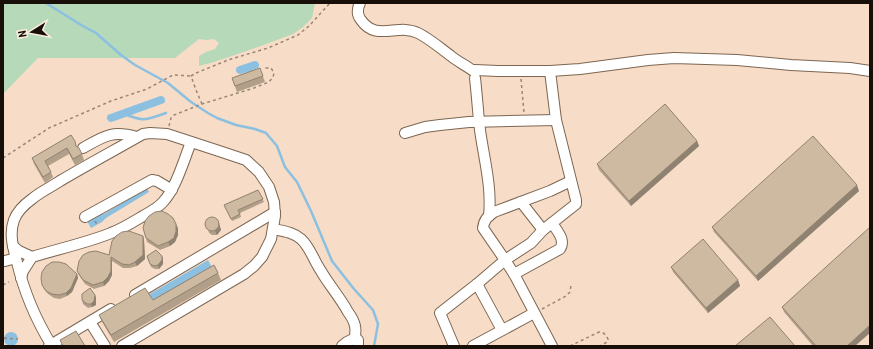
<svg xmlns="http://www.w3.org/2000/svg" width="873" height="349" font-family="'Roboto Condensed',sans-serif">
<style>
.green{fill:#b5d9b9}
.water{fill:#8cc0e0}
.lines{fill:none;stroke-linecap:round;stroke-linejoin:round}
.stream{stroke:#8cc0e0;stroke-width:2.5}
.canal{stroke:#8cc0e0;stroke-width:8}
.minor-casing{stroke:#7c6652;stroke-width:12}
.path{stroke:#998677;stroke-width:1.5;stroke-dasharray:3 3;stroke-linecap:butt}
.minor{stroke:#fff;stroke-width:10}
.wall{fill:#b19f8a}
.shaded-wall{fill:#908271}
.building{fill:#ceb9a1;stroke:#908271}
</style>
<rect width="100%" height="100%" fill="#f7ddc7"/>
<path class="green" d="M3,3h312l-3,15 -9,9 -10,7 -35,13 -44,15 -15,4v-10l7,-4 9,-3 4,-6 -5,-4 -8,1 -7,-1 -24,19h-137l-35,36z"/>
<g class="water">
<path d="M147,188l2,4 -43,26 -4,4 -11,6 -4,-7 11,-6 6,-1z"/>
<path d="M208,260l7,13 -60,35 -7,-13z"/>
<circle cx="11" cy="339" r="7"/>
</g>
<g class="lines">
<g class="stream">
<path d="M46,3l35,22 15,8 25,22 14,10 33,18 23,19 17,11 9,5 19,7 19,4 11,4 11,13 8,21 12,15 14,29 21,50 22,28 19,21 5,14 -4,22"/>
<path d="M248,75l4,-9"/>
<path d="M124,114c21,8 21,6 42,-1"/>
</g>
<g class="canal">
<path d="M240,70l15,-5"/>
<path d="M111,118l50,-18"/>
</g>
<g class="minor-casing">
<g id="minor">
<path d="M360,3c-3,6 -3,12 1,17 15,22 37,3 57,13 12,6 22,15 33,23 6,5 14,9 21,14h3l23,1h52l30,-2 68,-9 26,-2 63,2 54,5 59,3 20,3"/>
<path d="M475,78c2,17 3,35 5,52 4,29 12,57 9,86"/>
<path d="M405,133l20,-6 15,-2 29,-3 87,-2"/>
<path d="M83,148c21,-12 29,-18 54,-11"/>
<path d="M521,202l22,28"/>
<path d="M85,217l67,-37 5,1 15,9"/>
<path d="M273,229c10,2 20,3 28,10 9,8 13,22 20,32 8,14 19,26 27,41 3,4 6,9 7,14 1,4 0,8 0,12"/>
<path d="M13,246l6,5 13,6c26,-8 54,-14 79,-24 11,-4 22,-11 32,-17 7,-4 15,-8 20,-14 13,-14 21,-42 28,-60"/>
<path d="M5,261l11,-3"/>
<path d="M514,274l46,-25c6,-9 -3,-18 -8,-26"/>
<path d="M21,278l2,-7 9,-14"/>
<path d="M477,284l25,46"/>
<path d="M135,295l140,-83"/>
<path d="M90,322l15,24"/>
<path d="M49,346l62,-37"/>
<path d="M52,346c-16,-26 -28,-54 -35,-84 -4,-14 -8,-28 -3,-42 3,-8 11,-16 18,-21 8,-7 19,-12 28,-18 27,-16 55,-31 83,-47l7,-1 17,1 52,17 27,9 13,12 10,15 5,15 1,14 -4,23 -9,18 -8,9 -10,8 -122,72"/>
<path d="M342,346l5,-4 8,-4 3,2v6"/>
<path d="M454,346l-14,-33 37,-29 28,-24 26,-17 12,-13 33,-26v-4l-20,-80 -6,-49"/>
<path d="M473,346l61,-33"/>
<path d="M552,346l-38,-72 -9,-14 -22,-32c1,-8 4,-11 11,-16l56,-21 21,-10"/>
</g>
</g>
<g class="path">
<path d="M521,79l3,34"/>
<path d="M202,104l-6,-14 -5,-14 5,-3 32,-13 40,-12 30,-13 11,-9 21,-23"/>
<path d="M169,126l2,-8 3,-3 28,-11 52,-16 15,-6 4,-5 1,-4 -3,-5h-6"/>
<path d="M3,158l46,-30 39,-17 23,-10 36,-12 26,-14 18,1"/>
<path d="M95,221l3,5"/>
<path d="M3,285l6,-3"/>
<path d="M542,309l24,-13 4,-4 1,-7"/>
<path d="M4,338l14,1"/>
<path d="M570,346l29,-14c5,0 7,3 9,7l-1,3 -7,4"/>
</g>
<use href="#minor" class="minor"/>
</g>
<g class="wall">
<path d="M260,68l5,14 -28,10 -5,-14z"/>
<path d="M71,135l6,12 5,7 2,6 -9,5 -6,-11 -21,12 3,6 2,5 -8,6 -11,-19 -2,-6z"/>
<path d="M697,141l2,5 -68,60 -32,-36 -2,-6z"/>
<path d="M258,190l6,12 -24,11 1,4 -9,4 -8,-16z"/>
<path d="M859,191l-101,90 -44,-49 -2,-5z"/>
<path d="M206,223l13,1 2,6 -4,5h-5l-3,-2z"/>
<path d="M178,228v7l-3,7 -5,4 -10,4 -13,-8 -1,-4z"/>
<path d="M143,236l1,4 1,19 -8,7 -7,2h-7l-11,-7v14l-3,6 -5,5 -10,3 -9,-5 -6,-9 -2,-4 32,-16z"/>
<path d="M147,256h15l1,4v4l-4,5h-4l-4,-2z"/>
<path d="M671,267l67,13 2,6 -32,27 -35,-41z"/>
<path d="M218,273l3,7 -107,62 -12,-20 -3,-7 54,-15z"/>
<path d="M77,274l1,4 -6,14 -5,4 -7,3 -6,-1 -6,-4 -4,-5 -2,-4z"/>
<path d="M95,295l1,3v7l-4,2 -4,1 -5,-4 -1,-4z"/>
<path d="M782,307l73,39h-42l-29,-34z"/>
</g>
<g class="shaded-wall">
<path d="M697,141l2,5 -68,60 -2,-5z"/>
<path d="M857,185l2,6 -101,90 -2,-5z"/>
<path d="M218,220l3,10 -4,5 -2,-4z"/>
<path d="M176,224l2,4v7l-3,7 -5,4 -2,-4z"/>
<path d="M143,236l1,4 1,19 -8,7 -2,-4z"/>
<path d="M162,256l1,4v4l-4,5 -1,-4z"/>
<path d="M111,257l1,4v14l-3,6 -5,5 -1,-4z"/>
<path d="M77,274l1,4 -6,14 -5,4 -1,-3z"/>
<path d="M738,280l2,6 -32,27 -2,-5z"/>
<path d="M95,295l1,3v7l-4,2 -1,-3z"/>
<path d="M870,325v8l-15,13h-8z"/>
</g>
<g class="building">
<path d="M260,68l3,8 -28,10 -3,-8z"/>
<path d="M665,104l32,37 -68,60 -32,-37z"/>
<path d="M71,135l4,6 1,5 3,2 3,6 -9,5 -6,-11 -22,13 6,11 -8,5 -11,-19z"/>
<path d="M813,136l44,49 -101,91 -44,-49z"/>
<path d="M258,190l5,9 -25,11 2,4 -9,5 -7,-14z"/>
<path d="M162,211l6,3 5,4 3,6v7l-2,7 -6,4 -10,4 -12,-8 -3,-10 2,-7 4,-5 6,-4z"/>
<circle cx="212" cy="224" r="7"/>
<path d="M870,227v98l-23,21h-31l-34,-39z"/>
<path d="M129,231l14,5v19l-8,7 -6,3 -7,-1 -11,-7v14l-3,6 -5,5 -10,3 -10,-5 -6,-9 2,-10 4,-6 6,-3 7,-1 13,4 3,-14 4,-5 6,-4z"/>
<path d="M703,239l35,41 -32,28 -35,-41z"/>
<path d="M156,250l6,6v4l-4,5 -4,1 -4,-2 -3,-8z"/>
<path d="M52,262h7l7,2 11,10 -6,14 -5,5 -7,2 -7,-1 -6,-3 -4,-6 -1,-7 1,-6 4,-6z"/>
<path d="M214,265l4,8 -107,62 -12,-20 46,-27 8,12z"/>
<path d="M90,288l5,7 -1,6 -3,3h-4l-5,-4v-6z"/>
<path d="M770,317l25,29h-60z"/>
<path d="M76,331l9,15h-22l-3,-6z"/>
</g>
<rect width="873" height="349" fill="none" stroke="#180f08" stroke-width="8"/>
<g transform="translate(32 32) rotate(259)" stroke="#fcecdf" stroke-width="3" paint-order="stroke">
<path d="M0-3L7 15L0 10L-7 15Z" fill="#180f08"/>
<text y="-6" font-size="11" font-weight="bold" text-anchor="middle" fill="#180f08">N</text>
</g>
</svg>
